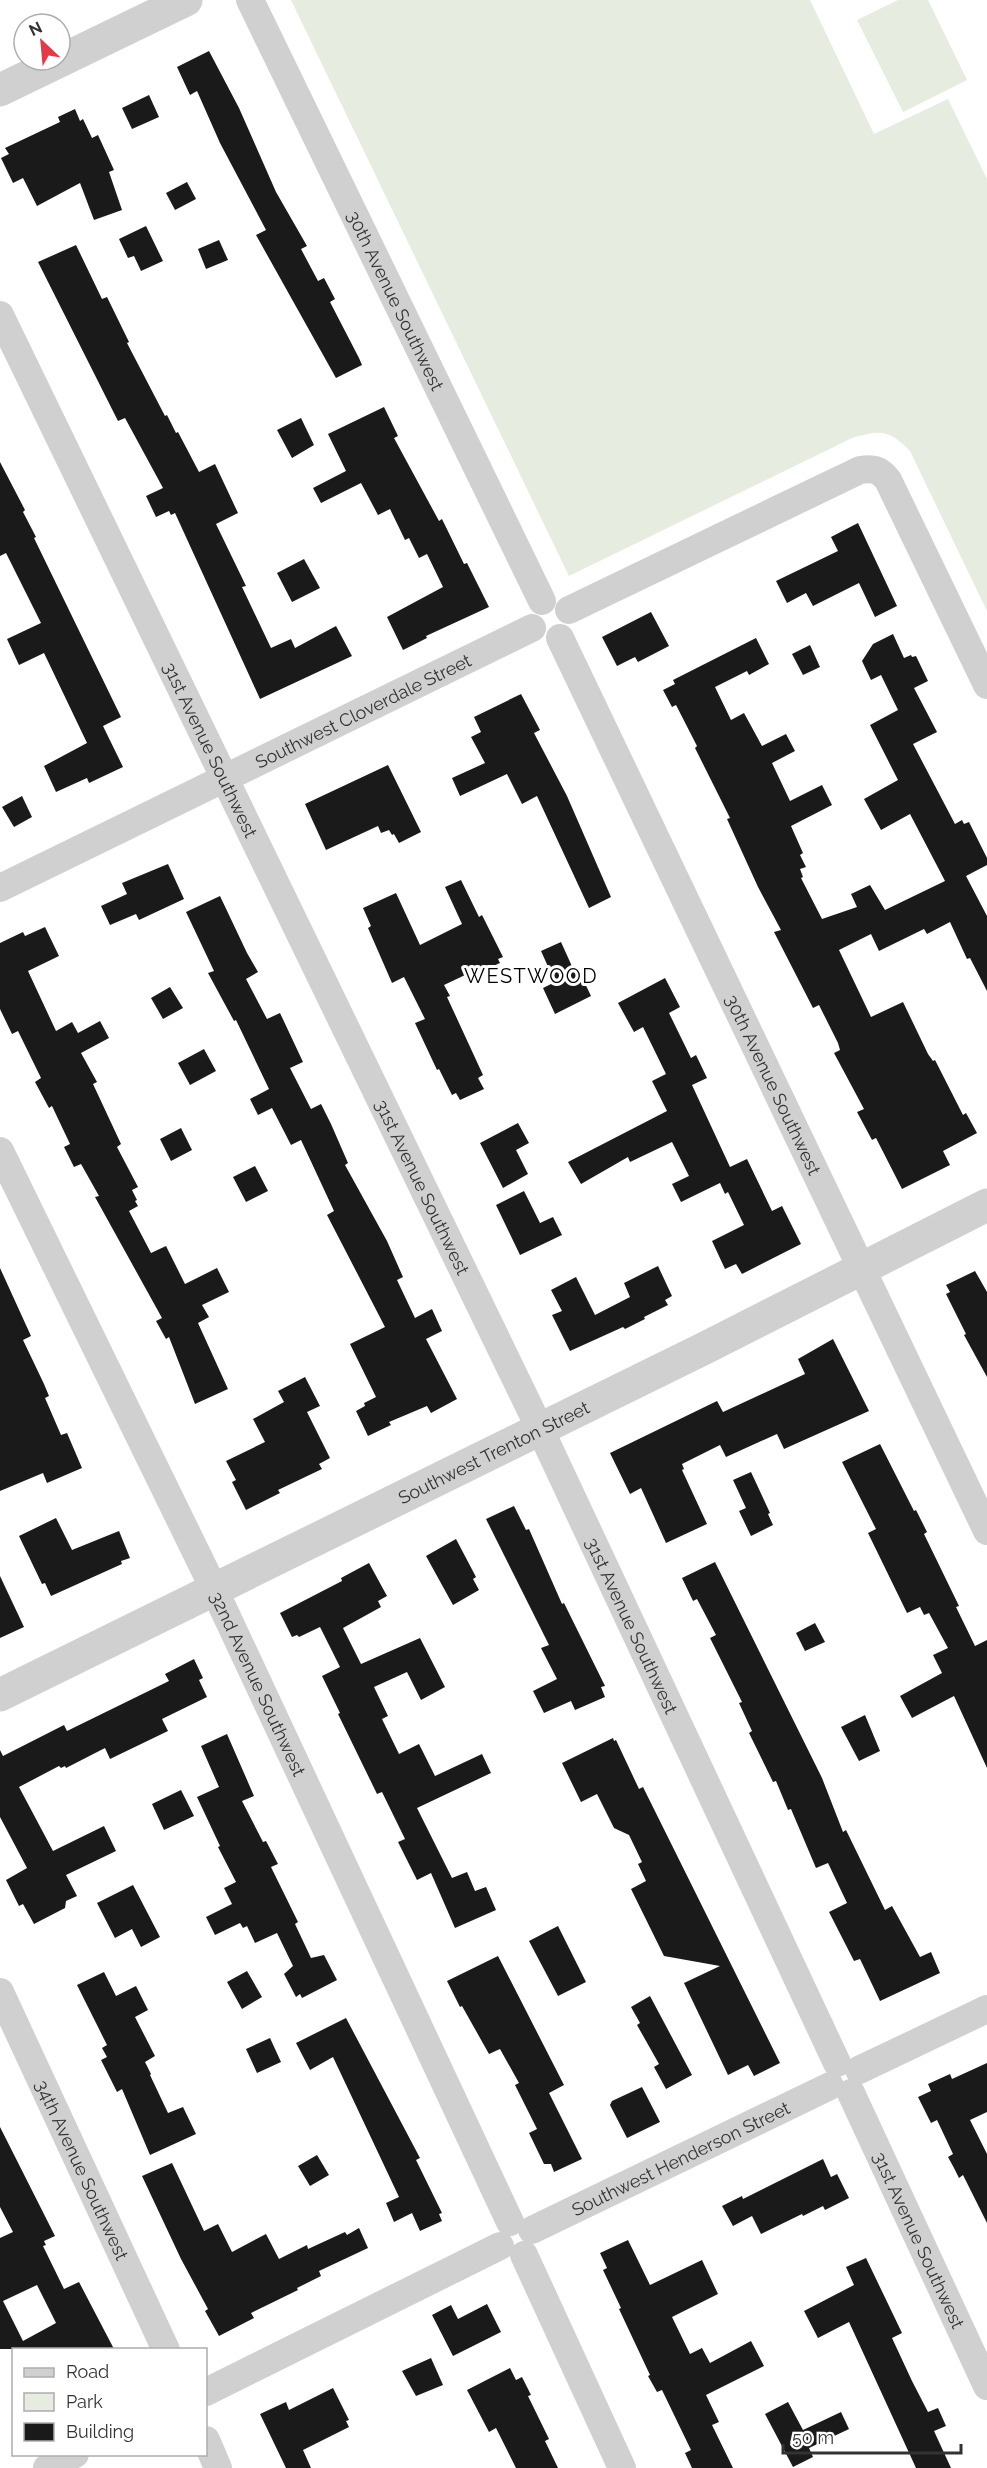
<svg xmlns="http://www.w3.org/2000/svg" width="987" height="2468" font-family="Raleway,sans-serif">
<style>
.green{fill:#e6ecdf}
.building{fill:#1a1a1a;fill-rule:evenodd}
.lines{fill:none;stroke-linecap:round;stroke-linejoin:round}
.minor{stroke:#d0d0d0;stroke-width:28}
.tertiary{stroke:#d0d0d0;stroke-width:33}
.labels{text-anchor:middle;dominant-baseline:central;stroke-width:6;stroke-linejoin:round;paint-order:stroke}
.street-label{font-size:18px;fill:#333;stroke:#fff}
.neighbourhood-label{font-size:20px;letter-spacing:1.5px;fill:#000;stroke:#fff}
</style>
<rect width="100%" height="100%" fill="#fff"/>
<g class="green">
<path d="M291,0h519l64,134 74,-35 39,80v432l-77,-160c-22,-22 -29,-21 -58,-13l-283,138z"/>
<path d="M898,0h30l39,80 -64,32 -46,-92z"/>
</g>
<g class="building">
<path d="M209,51l30,57 37,84 31,54 -6,3 17,32 6,-3 11,21 -5,3 29,56 3,7 -26,13 -80,-143 10,-5 -46,-87 -23,-52 -7,4 -13,-28z"/>
<path d="M149,95l10,22 -27,12 -10,-21z"/>
<path d="M75,109l5,12 3,-2 9,19 6,-3 16,35 -5,2 13,38 -28,10 -14,-37 -43,23 -14,-28 -10,5 -12,-25 8,-4 -4,-6 55,-26 -2,-5z"/>
<path d="M187,182l9,17 -21,11 -9,-17z"/>
<path d="M146,226l17,35 -22,10 -7,-15 -6,2 -9,-19z"/>
<path d="M219,240l9,20 -22,9 -8,-20z"/>
<path d="M76,245l26,54 5,-2 22,45 -2,1 38,73 2,-1 9,18 2,-1 21,40 16,-8 23,49 -22,11 30,62 -4,1 29,61 20,-9 4,9 41,-22 16,30 -92,43 -85,-186 -4,2 -2,-4 -13,6 -10,-21 17,-8 -38,-70 -7,3 -80,-159z"/>
<path d="M384,407l14,29 -4,2 45,83 3,-2 22,45 3,-1 22,44 -63,29 1,2 -24,12 -16,-33 56,-30 -16,-33 -8,4 -10,-20 -4,2 -15,-31 -12,6 -17,-32 -40,20 -8,-15 33,-17 -18,-37z"/>
<path d="M301,418l13,27 -22,13 -15,-28z"/>
<path d="M0,462l25,48 -2,2 13,25 -2,1 87,179 -18,9 20,41 -34,16 -2,-5 -31,14 -12,-26 43,-23 -43,-90 -25,12 -12,-26 34,-16 -35,-70 -6,3z"/>
<path d="M858,523l39,83 -22,11 -16,-34 -46,23 -7,-13 -19,10 -11,-22 62,-30 -7,-14z"/>
<path d="M304,559l16,29 -28,14 -15,-29z"/>
<path d="M651,612l18,34 -31,16 -3,-5 -18,9 -15,-29z"/>
<path d="M893,634l11,24 7,-3 1,2 4,-1 12,25 -14,7 23,44 -24,12 42,80 7,-4 2,4 5,-2 18,36v7l-21,11 21,40v75l-17,-33 -3,1 -17,-37 -23,12 -3,-5 -45,22 -8,-17 -32,16 32,67 32,-15 25,52 5,7 2,-1 28,55 3,-2 11,20 -34,18 7,14 -48,24 -26,-51 -4,2 -15,-28 7,-3 -30,-56 6,-3 -2,-7 -19,-38 -6,3 -39,-76 7,-2 -23,-43 -31,-68 3,-1 -35,-70 2,-2 -21,-41 -4,2 -9,-17 12,-6 -2,-4 83,-42 13,26 -20,11 -2,-4 -32,16 16,33 13,-7 18,33 24,-12 9,17 -23,12 18,38 32,-16 10,20 -41,21 12,27 -3,2 6,12 -6,2 3,8 -2,1 21,41 35,-12 -6,-13 19,-9 15,25 60,-29 -35,-67 -29,16 -17,-31 34,-19 -28,-55 28,-15 -17,-35 -10,5 -9,-19 11,-17z"/>
<path d="M810,645l10,22 -17,8 -11,-21z"/>
<path d="M521,694l19,36 -6,3 33,63 44,101 -22,11 -52,-112 -15,8 -15,-30 -47,22 -8,-18 33,-15 -14,-26 10,-5 -7,-15z"/>
<path d="M388,765l33,67 -22,11 -5,-9 -2,1 -3,-5 -8,3 -3,-7 -52,24 -21,-46z"/>
<path d="M22,796l10,21 -18,10 -12,-20z"/>
<path d="M168,864l16,35 -45,21 -3,-6 -26,11 -9,-19 26,-12 -5,-11z"/>
<path d="M461,880l18,37 3,-2 21,42 -5,2 2,4 -16,7 -2,-3 -38,18 6,11 -3,1 36,78 -5,3 6,11 -24,11 -4,-7 -4,2 -13,-26 -2,1 -22,-47 10,-4 -21,-42 -12,6 -24,-55 3,-2 -8,-18 33,-15 24,52 42,-21 -17,-37z"/>
<path d="M220,896l27,57 11,19 -12,7 21,40 13,-6 23,49 -13,6 21,41 10,-5 10,20 17,39 -3,2 42,76 16,36 -6,3 18,38 17,-9 10,22 -16,8 31,60 -26,14 -4,-7 -38,16 2,3 -23,11 -12,-25 9,-5 -1,-3 12,-6 -26,-53 35,-17 -58,-112 7,-4 -33,-71 -10,5 -19,-37 -14,7 -8,-16 19,-10 -33,-69 -2,1 -26,-48 6,-2 -28,-59z"/>
<path d="M45,927l14,29 -31,15 28,60 16,-9 6,11 22,-12 9,17 -28,15 16,29 -4,2 28,60 -4,3 21,40 -6,3 5,10 -2,1 3,5 -9,5 22,42 15,-7 19,38 32,-16 12,24 -27,13 7,12 -11,6 30,66 -33,15 -26,-67 -3,2 -10,-18 6,-3 -67,-121 4,-1 -18,-32 -7,3 -10,-20 6,-3 -18,-38 -3,2 -14,-26 6,-4 -23,-47 -6,3 -12,-25v-66l23,-11 2,4z"/>
<path d="M561,942l14,31 4,-2 12,25 -36,18 -12,-26 12,-6 -14,-31z"/>
<path d="M665,978l15,29 -11,6 22,45 5,-3 11,23 -15,7 38,82 17,-8 25,52 10,-5 19,38 -59,30 -6,-10 -11,5 -13,-28 32,-16 -16,-33 -3,2 -5,-11 -39,19 -9,-18 17,-8 -17,-34 -42,20 -2,-5 -47,27 -13,-22 99,-51 -15,-30 14,-7 -23,-47 -9,5 -16,-29z"/>
<path d="M170,987l13,21 -20,11 -12,-21z"/>
<path d="M204,1049l12,22 -26,14 -12,-22z"/>
<path d="M518,1123l11,20 -13,7 12,24 -25,14 -23,-45z"/>
<path d="M181,1128l11,22 -21,11 -11,-22z"/>
<path d="M255,1166l13,25 -22,11 -13,-25z"/>
<path d="M524,1191l16,32 13,-6 9,18 -42,20 -24,-50z"/>
<path d="M658,1266l14,30 -7,4 3,5 -24,12 1,2 -20,10 -2,-2 -53,24 -18,-36 10,-4 -11,-21 25,-13 19,38 35,-18 -6,-14z"/>
<path d="M0,1268l31,68 -8,4 21,44 5,12 -4,2 16,37 6,-2 15,35 -35,15 -4,-10 -43,18z"/>
<path d="M975,1271l12,21v85l-23,-42 2,-1 -20,-40 4,-2 -4,-7z"/>
<path d="M833,1339l36,72 -85,38 -7,-15 -51,23 -6,-12 -38,19 2,5 -2,1 25,54 -41,19 -25,-55 -11,6 -20,-41 107,-52 6,11 82,-38 -7,-15z"/>
<path d="M305,1377l15,29 -13,6 23,46 -11,6 3,5 -44,21 2,3 -34,17 -14,-28 4,-2 -10,-19 39,-19 -12,-23 31,-17 -6,-11z"/>
<path d="M880,1444l34,67 2,-1 11,22 -3,2 35,72 -3,1 19,39 12,-6v128l-33,-72 -42,22 -12,-22 42,-23 -9,-18 15,-7 -19,-35 -5,2 -4,-8 -13,6 -39,-80 8,-4 -34,-67z"/>
<path d="M751,1472l19,41 -2,1 5,11 -22,11 -12,-25 7,-3 -13,-28z"/>
<path d="M514,1506l12,24 3,-1 33,75 2,-1 41,83 -4,1 4,10 -30,13 -4,-9 -27,12 -11,-22 24,-12 -16,-31 8,-3 -63,-126z"/>
<path d="M56,1518l16,32 47,-19 11,27 -9,3 1,3 -71,32 -6,-13 -3,1 -23,-48z"/>
<path d="M456,1539l20,38 -3,2 6,11 -26,15 -27,-49z"/>
<path d="M715,1562l107,216 21,54 3,-2 39,80 7,-4 28,51 11,-5 9,21 -60,28 -20,-42 -6,2 -25,-49 18,-9 -19,-40 -12,5 -25,-59 -3,1 -12,-29 -3,1 -24,-49 3,-2 -13,-28 3,-1 -32,-64 6,-3 -19,-36 -4,2 -11,-23z"/>
<path d="M369,1563l18,33 -9,5 3,6 -38,21 18,36 59,-26 25,49 -24,13 -14,-28 -33,15 14,29 -6,3 17,35 20,-10 16,32 47,-22 9,19 -74,35 35,70 15,-6 8,19 11,-4 10,23 -41,18 -24,-55 -14,7 -19,-38 7,-3 -23,-47 -5,2 -39,-80 2,-1 -18,-37 18,-9 -20,-40 -21,10 -2,-2 -5,2 -12,-24 62,-32 -1,-3z"/>
<path d="M0,1576l24,51 -24,11z"/>
<path d="M815,1623l10,19 -20,9 -9,-18z"/>
<path d="M194,1659l9,19 -4,2 8,17 -45,22 6,12 -58,28 -5,-11 -39,20 -1,-2 -4,2 -2,-2 -40,21 34,64 51,-25 12,25 -50,24 11,21 -11,5 -1,7 -31,16 -11,-20 -4,2 -13,-26 21,-12 -27,-51v-67l3,6 61,-31 3,6 102,-50 -4,-7z"/>
<path d="M865,1715l15,36 -21,10 -18,-34z"/>
<path d="M227,1734l27,62 -12,5 21,41 3,-1 12,23 -7,3 27,55 -3,2 16,34 13,-3 13,25 -35,18 -2,-4 -4,3 -12,-23 9,-8 -16,-33 -22,10 -8,-17 -4,2 -3,-5 -25,12 -9,-18 26,-13 -8,-16 12,-6 -18,-35 2,-1 -23,-49 22,-10 -18,-41z"/>
<path d="M613,1738l1,3 2,-1 23,49 4,-2 137,276 -26,13 -6,-11 -20,10 -44,-92 36,-17 -56,-10 -33,-67 15,-8 -8,-17 4,-2 -13,-27 -15,-7 -17,-34 -16,8 -19,-39z"/>
<path d="M181,1790l13,26 -30,14 -12,-26z"/>
<path d="M133,1885l27,52 -19,10 -9,-18 -17,9 -18,-35z"/>
<path d="M558,1926l28,56 -28,14 -29,-55z"/>
<path d="M498,1956l66,129 -15,8 33,66 -28,13 -3,-8h-7l-15,-31 8,-4 -22,-44 4,-2 -19,-34 -11,5 -27,-48 -2,1 -13,-26z"/>
<path d="M247,1971l15,26 -20,12 -15,-27z"/>
<path d="M104,1972l12,24 20,-10 12,24 -13,7 20,39 -10,6 6,12 -1,1 18,38 15,-6 13,27 -46,21 -28,-66 -5,3 -16,-32 6,-3 -5,-9 5,-3 -30,-60z"/>
<path d="M650,1996l42,79 -26,14 -12,-22 5,-3 -22,-39 3,-2 -9,-16z"/>
<path d="M346,2018l74,140 -4,2 26,53 -3,1 3,7 -22,10 -8,-18 -18,9 -8,-19 13,-6 -66,-140 -23,13 -14,-27z"/>
<path d="M270,2038l11,24 -24,11 -11,-24z"/>
<path d="M987,2063v49l-17,8 17,34v69l-24,-48 -4,3 -5,-10 -6,-11 5,-3 -16,-34 -6,3 -13,-26 13,-6 -3,-7 22,-10 2,5z"/>
<path d="M642,2087l18,35 -33,16 -17,-33 2,-4z"/>
<path d="M0,2127l55,109 -11,5 2,4 -3,1 21,43 15,-7 35,67h-114v-111l13,-6 -13,-25zM37,2285l19,38 -33,18 -20,-40z"/>
<path d="M317,2155l12,20 -19,11 -12,-20z"/>
<path d="M823,2159l8,18 6,-3 12,24 -24,12 -2,-4 -20,10 -1,-2 -41,20 -9,-18 -19,10 -11,-20 20,-10 1,3z"/>
<path d="M172,2163l32,68 14,-7 14,28 34,-18 13,25 28,-14 1,4 37,-17 2,3 12,-7 9,20 -49,23 2,5 -24,12 1,2 -47,23 3,5 -35,18 -14,-25 3,-2 -27,-50 -39,-83z"/>
<path d="M628,2240l22,45 52,-25 16,34 -46,23 18,37 12,-6 8,15 41,-22 13,25 -58,29 13,27 -7,3 21,43h-41l-7,-15 6,-3 -29,-60 -5,2 -9,-16 2,-1 -31,-66 2,-1 -18,-38 4,-2 -7,-15z"/>
<path d="M866,2258l36,75 -10,5 20,43 16,31 10,-4 8,18 -12,5 17,37h-35l-67,-146 -31,16 -14,-27 50,-26 -8,-18z"/>
<path d="M487,2304l14,28 -48,24 -21,-41 19,-10 7,14z"/>
<path d="M431,2358l12,27 -27,11 -14,-25z"/>
<path d="M510,2368l6,12 6,-3 9,18 -3,1 21,43 -4,2 13,27h-42l-20,-40 -7,4 -22,-42z"/>
<path d="M333,2388l16,32 -3,1 3,6 -46,23 8,18h-25l-26,-54 26,-12 3,8z"/>
<path d="M788,2402l15,28 38,-18 8,17 -40,19 4,9 -20,10 -28,-53z"/>
</g>
<g class="lines">
<g class="minor">
<path id="s1" d="M250,0l292,601"/>
<path id="s2" d="M0,315l540,1114 297,634"/>
<path d="M569,610l291,-140c13,-2 19,-1 28,10l99,205"/>
<path id="s3" d="M560,638l427,893"/>
<path id="s4" d="M0,888l532,-260"/>
<path id="s5" d="M0,1151l215,440 295,631"/>
<path id="s6" d="M0,1992l166,358"/>
<path d="M859,2070l128,-61"/>
<path id="s7" d="M851,2093l136,293"/>
<path id="s8" d="M532,2230l298,-144"/>
<path d="M524,2255l98,213"/>
<path d="M206,2392l294,-146"/>
<path d="M206,2440l12,28"/>
<path d="M47,2468l28,-14"/>
</g>
<g class="tertiary">
<path d="M0,90l186,-90"/>
<path id="s9" d="M0,1695l705,-347 282,-143"/>
</g>
</g>
<g class="labels">
<g class="street-label">
<text stroke="none"><textPath href="#s1" startOffset="334">30th Avenue Southwest</textPath></text>
<text stroke="none"><textPath href="#s4" startOffset="404">Southwest Cloverdale Street</textPath></text>
<text stroke="none"><textPath href="#s2" startOffset="483">31st Avenue Southwest</textPath></text>
<text stroke="none"><textPath href="#s3" startOffset="495">30th Avenue Southwest</textPath></text>
<text stroke="none"><textPath href="#s2" startOffset="969">31st Avenue Southwest</textPath></text>
<text stroke="none"><textPath href="#s9" startOffset="550">Southwest Trenton Street</textPath></text>
<text stroke="none"><textPath href="#s2" startOffset="1455">31st Avenue Southwest</textPath></text>
<text stroke="none"><textPath href="#s5" startOffset="592">32nd Avenue Southwest</textPath></text>
<text stroke="none"><textPath href="#s8" startOffset="165">Southwest Henderson Street</textPath></text>
<text stroke="none"><textPath href="#s6" startOffset="196">34th Avenue Southwest</textPath></text>
<text stroke="none"><textPath href="#s7" startOffset="162">31st Avenue Southwest</textPath></text>
</g>
<g class="neighbourhood-label">
<text x="531" y="976">WESTWOOD</text>
</g>
</g>
<rect x="12" y="2348" width="195" height="108" fill="#ffffff" stroke="#adadad" stroke-width="1.5"/>
<rect x="24" y="2368" width="30" height="9" fill="#d0d0d0" stroke="#adadad" stroke-width="1.5"/>
<text x="66" y="2378" font-size="18" fill="#333333">Road</text>
<rect x="24" y="2393" width="30" height="18" fill="#e6ecdf" stroke="#adadad" stroke-width="1.5"/>
<text x="66" y="2408" font-size="18" fill="#333333">Park</text>
<rect x="24" y="2423" width="30" height="18" fill="#1a1a1a" stroke="#adadad" stroke-width="1.5"/>
<text x="66" y="2438" font-size="18" fill="#333333">Building</text>
<g transform="translate(42 42) rotate(334)"><circle r="28" fill="#ffffff" stroke="#adadad" stroke-width="1.5"/>
<path d="M0-4.5L10 22L0 15L-10 22Z" fill="#e63946"/>
<text y="-9" font-size="16" font-weight="bold" text-anchor="middle" fill="#333333">N</text>
</g>
<path d="M783 2444v9h178v-9" fill="none" stroke="#333333" stroke-width="3"/>
<text x="792" y="2444" font-size="18" fill="#333333" stroke="#ffffff" stroke-width="4.5" paint-order="stroke">50 m</text>
</svg>
